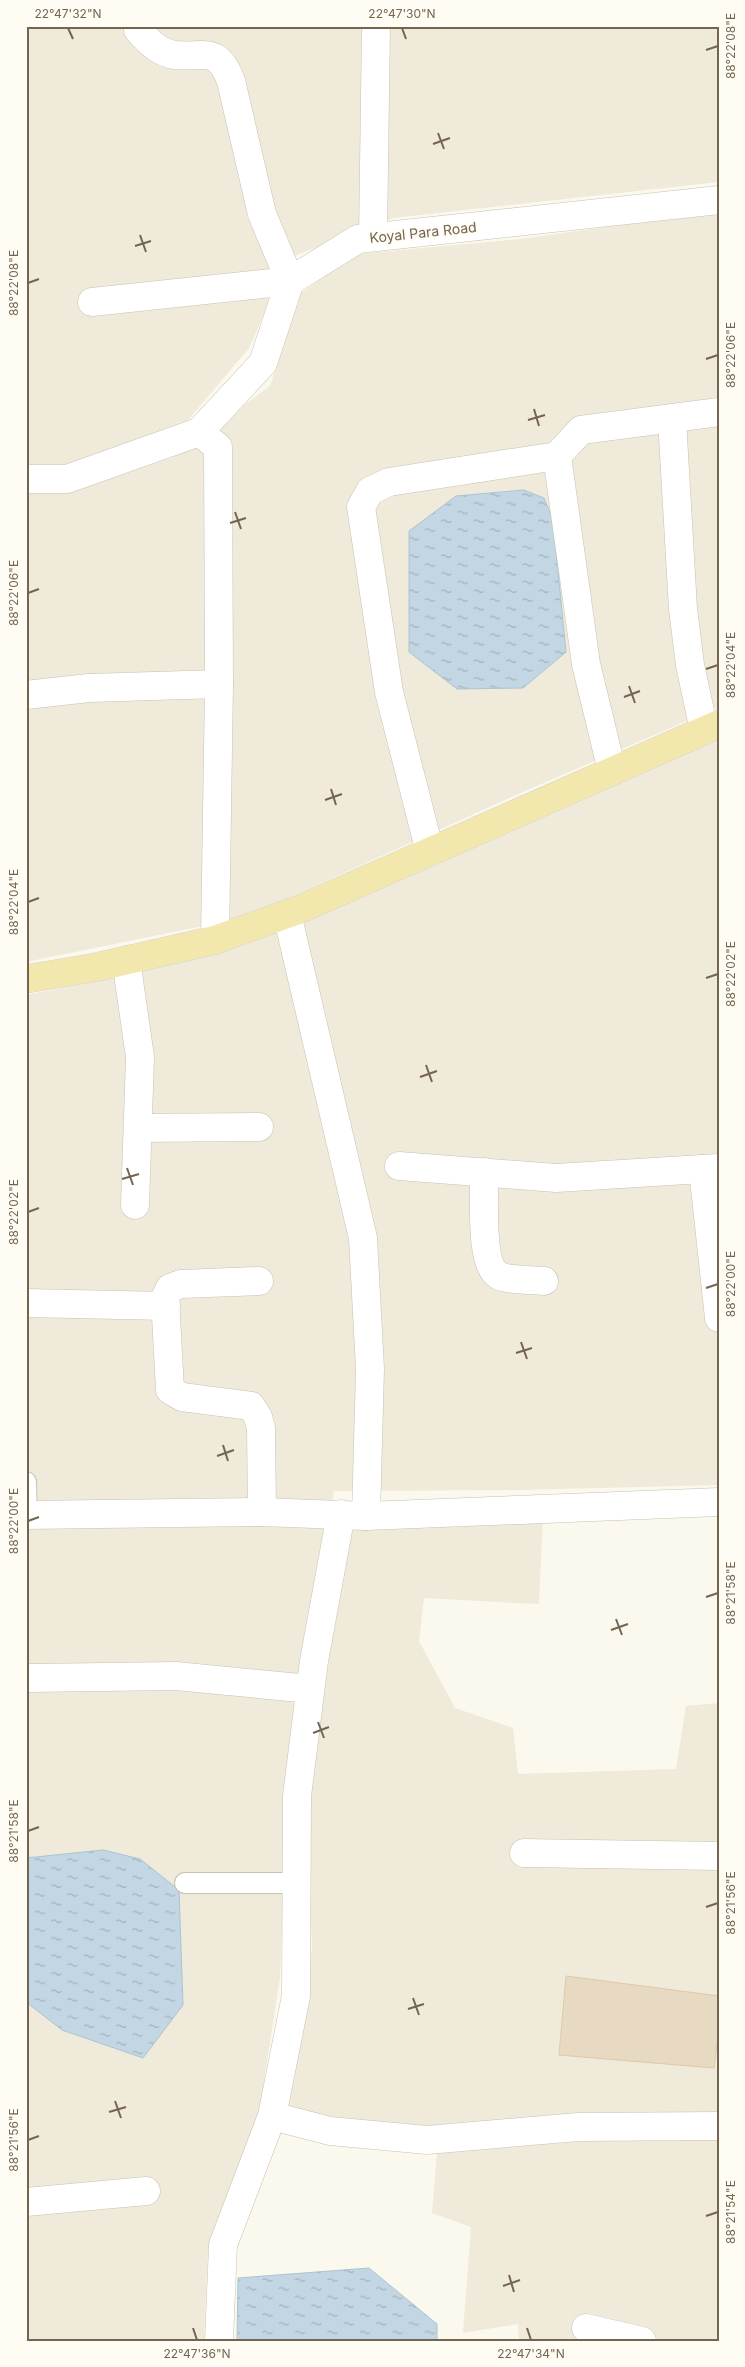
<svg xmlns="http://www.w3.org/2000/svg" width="745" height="2367" font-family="Inter,sans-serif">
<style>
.residential{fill:#efead9}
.water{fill:url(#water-ripples);stroke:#aac4d4}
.building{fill:#e8dac2;stroke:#dec9a9}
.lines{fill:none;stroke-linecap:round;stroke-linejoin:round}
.lane-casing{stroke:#cac1b0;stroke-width:22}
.street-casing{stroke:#cac1b0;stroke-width:29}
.primary-casing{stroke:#d8d4ce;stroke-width:29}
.lane{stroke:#fff;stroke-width:20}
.street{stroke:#fff;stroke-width:28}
.primary{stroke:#f2e7ad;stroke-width:28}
.ticks{fill:none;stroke:#746551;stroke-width:2}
.labels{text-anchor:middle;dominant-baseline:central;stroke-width:4;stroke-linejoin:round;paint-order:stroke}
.street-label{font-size:14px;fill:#746551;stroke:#fefcf3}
.neatline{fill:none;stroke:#746551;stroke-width:2}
.ticks-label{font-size:12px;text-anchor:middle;fill:#746551}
</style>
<defs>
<pattern id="water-ripples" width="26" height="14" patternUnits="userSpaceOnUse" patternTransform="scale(1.25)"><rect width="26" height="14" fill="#c2d7e3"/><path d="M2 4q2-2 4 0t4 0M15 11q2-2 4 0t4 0" fill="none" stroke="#a2b2ba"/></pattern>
</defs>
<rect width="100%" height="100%" fill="#fbf8ed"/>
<g class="residential">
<path d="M26,26h693v156l-326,36 -104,40 -40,90 -61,72 -130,49h-32z"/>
<path d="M719,211v496l-212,92 -260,118 -221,45v-469h44l101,-35 99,-72 31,-93 56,-39 164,-15z"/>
<path d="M719,739v746l-201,5 -184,1 -47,294 -7,192 -21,137 -51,134 -4,93h-178v-1346l66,-13 191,-52z"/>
<path d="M543,1516l-4,88 -115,-6 -5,43 36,67 58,20 5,46 158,-5 10,-63 33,-3v415l-347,13 -90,-18 13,-52 17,-113 -6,-153 43,-268z"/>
<path d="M596,2140h123v201h-200l-1,-17 -55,9 8,-106 -39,-14 5,-60z"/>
</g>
<g class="water">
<path d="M524,490l20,8 9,22 13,132 -43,36 -66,1 -48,-37v-121l47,-35z"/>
<path d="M103,1850l37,9 39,31 4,115 -40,53 -81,-28 -36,-28v-144z"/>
<path d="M369,2268l68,56v17h-200l1,-63z"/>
</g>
<path class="building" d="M566,1976l153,20v31l-5,41 -155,-13z"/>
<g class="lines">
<g class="lane-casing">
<g id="lane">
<path d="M26,1482l1,33"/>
<path d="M185,1883h111"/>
</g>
</g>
<g class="street-casing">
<g id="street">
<path d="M373,237l3,-211"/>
<path d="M92,302l198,-21 -28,-67 -31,-133c-14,-36 -26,-23 -56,-26 -16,-2 -27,-14 -37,-25v-4"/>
<path d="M672,419l11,190 7,56 14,65"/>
<path d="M199,432l19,15 1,237 -4,256"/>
<path d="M557,456l24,-26 138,-18"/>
<path d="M26,479h41l132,-47 64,-69 27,-82 68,-42 361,-39"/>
<path d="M26,695l63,-7 130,-4"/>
<path d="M430,852l-41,-160 -28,-185 9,-16 19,-9 168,-26 29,208 26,107"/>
<path d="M287,914l76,324 7,131 -4,147"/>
<path d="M126,960l14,97 -5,148"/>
<path d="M138,1128l121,-1"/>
<path d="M399,1166l157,12 163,-10"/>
<path d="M703,1169l16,149"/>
<path d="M484,1172c1,21 -5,91 14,103 7,5 36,5 46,6"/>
<path d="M259,1281l-78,3 -11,4 -5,10 5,92 12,7 69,9 7,11 3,11 1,84"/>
<path d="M26,1303l140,3"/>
<path d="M26,1515l236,-3 104,4 353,-14"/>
<path d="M29,1678l147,-2 134,13"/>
<path d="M524,1853l195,3"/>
<path d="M272,2116l58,15 97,9 151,-13 141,-1"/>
<path d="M26,2202l120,-11"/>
<path d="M586,2328l56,13"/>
<path d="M219,2341l4,-96 49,-129 24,-120 1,-200 17,-135 27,-147"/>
</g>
</g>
<g class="primary-casing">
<path id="primary" d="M26,979l71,-12 118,-27 83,-30 421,-186"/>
</g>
<use href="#lane" class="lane"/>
<use href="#street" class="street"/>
<use href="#primary" class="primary"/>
</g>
<path class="ticks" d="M68,28l5,11M402,28l4,11M706,50l12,-4M438,133l6,16M433,144l17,-6M140,235l6,17M135,246l16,-5M28,283l11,-4M706,359l12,-4M534,409l5,17M528,420l17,-5M235,512l6,17M230,523l16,-5M28,593l11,-4M706,669l12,-4M629,686l6,17M624,697l16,-6M331,789l5,16M325,800l17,-6M28,902l11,-4M706,978l12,-4M426,1065l6,17M420,1077l17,-6M127,1168l6,17M122,1179l17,-5M28,1212l11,-4M706,1288l12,-4M521,1342l6,17M516,1353l16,-5M223,1445l5,16M217,1456l17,-6M28,1521l11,-4M706,1597l12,-4M616,1619l6,16M611,1630l17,-6M318,1722l6,16M313,1733l16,-6M28,1831l11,-4M706,1907l12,-4M413,1998l6,17M408,2009l16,-5M115,2101l6,17M109,2112l17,-5M28,2140l11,-4M706,2216l12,-4M509,2275l5,17M503,2286l17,-6M193,2328l4,12M527,2328l4,12"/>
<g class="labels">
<g class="street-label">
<text transform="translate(423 232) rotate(-6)">Koyal Para Road</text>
</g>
</g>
<rect width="745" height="2367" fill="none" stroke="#fefcf3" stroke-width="55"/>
<rect x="28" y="28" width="690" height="2312" class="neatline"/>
<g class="ticks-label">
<text x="68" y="18">22°47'32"N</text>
<text x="402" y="18">22°47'30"N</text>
<text transform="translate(731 46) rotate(-90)" y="4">88°22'08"E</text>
<text transform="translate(14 283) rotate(-90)" y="4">88°22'08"E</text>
<text transform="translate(731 355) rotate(-90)" y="4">88°22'06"E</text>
<text transform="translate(14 593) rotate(-90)" y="4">88°22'06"E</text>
<text transform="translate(731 665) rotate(-90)" y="4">88°22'04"E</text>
<text transform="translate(14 902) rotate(-90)" y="4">88°22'04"E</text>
<text transform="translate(731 974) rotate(-90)" y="4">88°22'02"E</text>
<text transform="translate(14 1212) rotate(-90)" y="4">88°22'02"E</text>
<text transform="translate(731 1284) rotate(-90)" y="4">88°22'00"E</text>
<text transform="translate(14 1521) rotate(-90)" y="4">88°22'00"E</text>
<text transform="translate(731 1593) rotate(-90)" y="4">88°21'58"E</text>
<text transform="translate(14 1831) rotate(-90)" y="4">88°21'58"E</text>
<text transform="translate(731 1903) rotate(-90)" y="4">88°21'56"E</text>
<text transform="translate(14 2140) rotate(-90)" y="4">88°21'56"E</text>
<text transform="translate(731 2212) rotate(-90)" y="4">88°21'54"E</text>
<text x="197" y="2358">22°47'36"N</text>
<text x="531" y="2358">22°47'34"N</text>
</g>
</svg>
